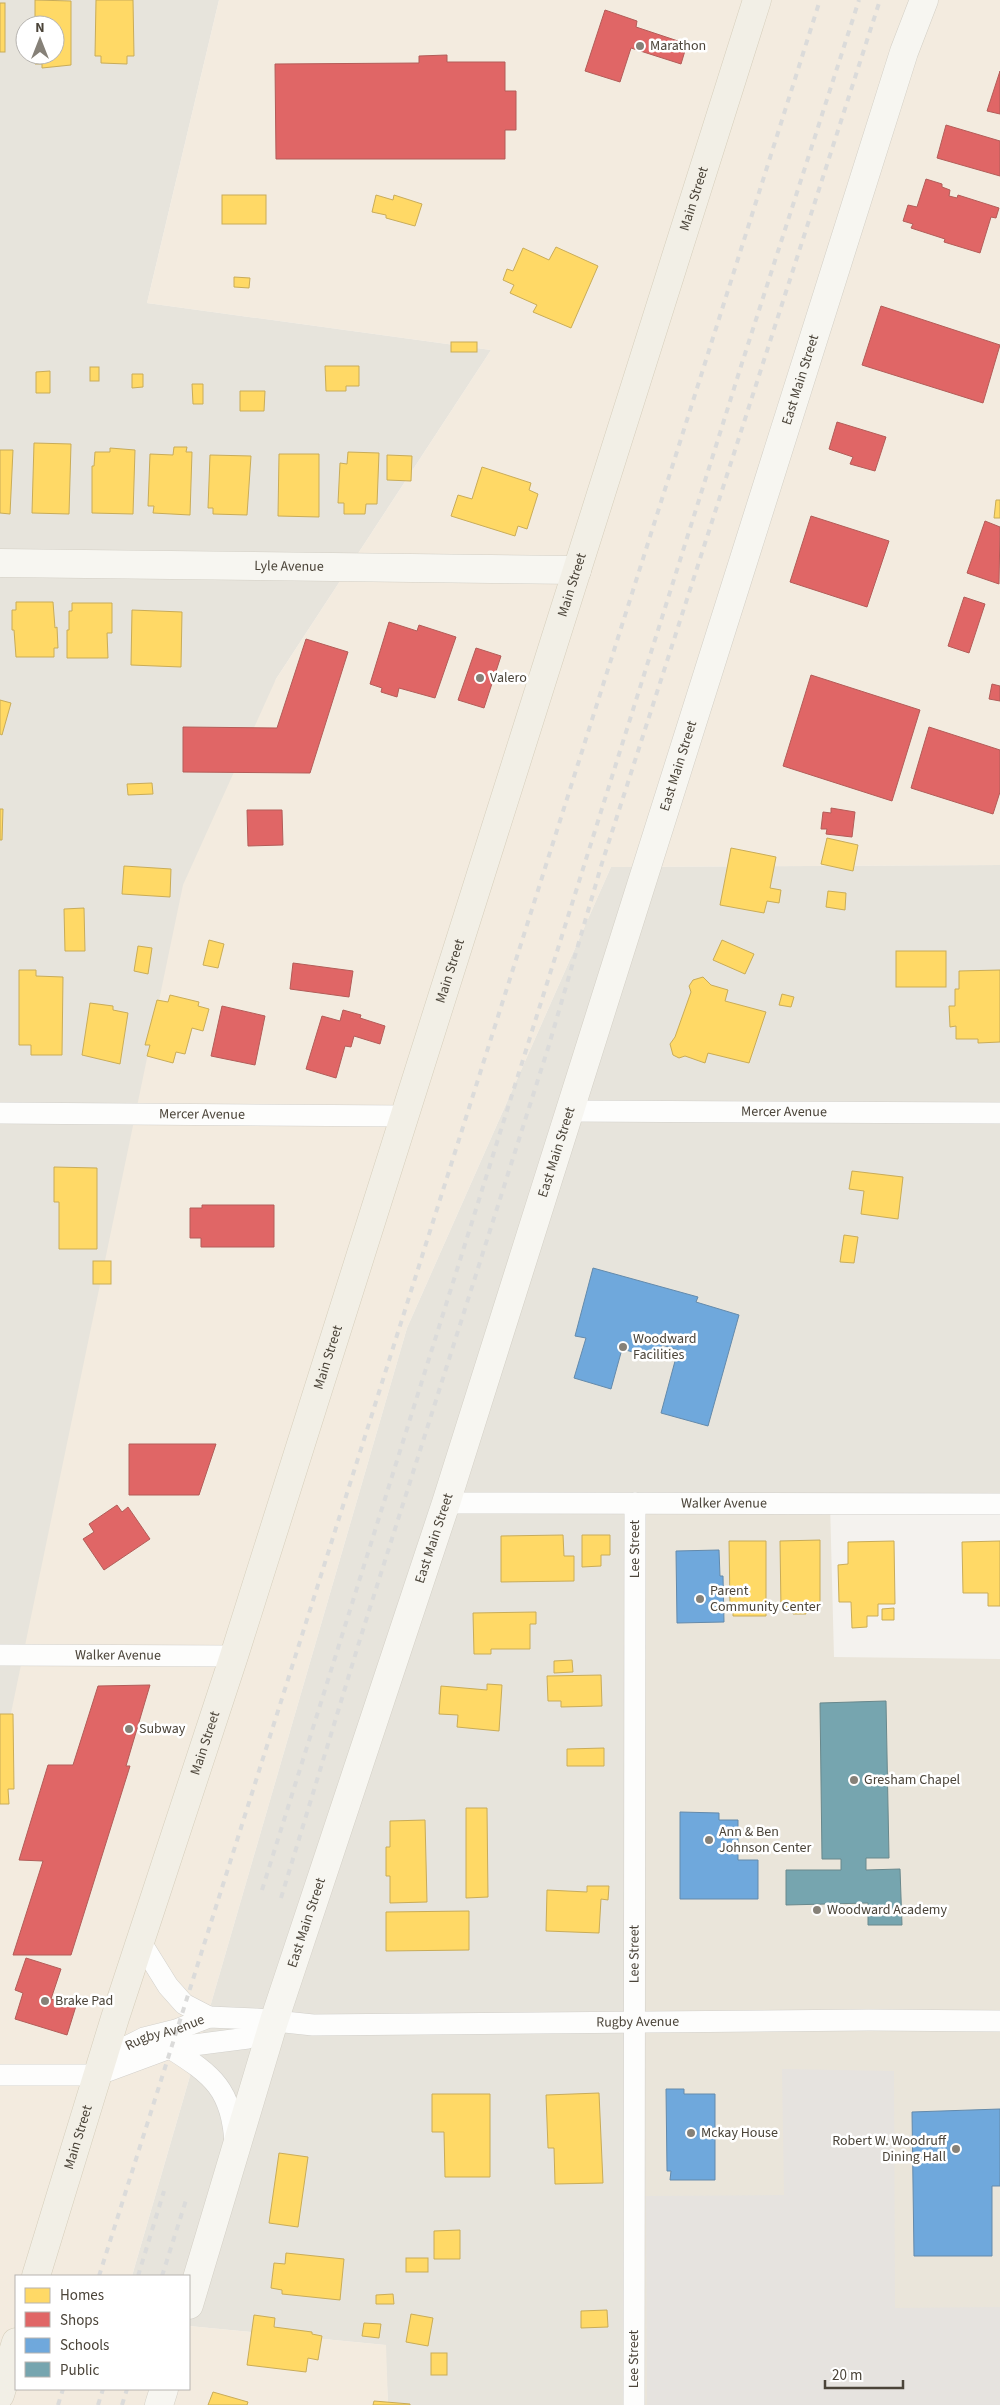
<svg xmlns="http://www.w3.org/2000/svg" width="1000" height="2405" font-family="'Source Sans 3',sans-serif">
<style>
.residential{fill:#e7e4dc;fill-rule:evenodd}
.commercial{fill:#f3ebdf}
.education{fill:#eae5da}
.parking{fill:#e6e3df}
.homes{fill:#ffd966;stroke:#c9ac58}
.shops{fill:#e06666;stroke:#b35c58}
.schools{fill:#6fa8dc;stroke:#648aab}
.public{fill:#76a5af;stroke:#69888c}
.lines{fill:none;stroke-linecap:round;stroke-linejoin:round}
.street-casing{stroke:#d2d0cb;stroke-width:22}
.secondary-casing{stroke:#d3cfc5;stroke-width:29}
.primary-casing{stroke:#d6cebb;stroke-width:29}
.street{stroke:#fdfdfc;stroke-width:21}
.secondary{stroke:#f7f6f1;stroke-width:28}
.primary{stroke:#f2efe6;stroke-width:28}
.rail{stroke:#dbdbda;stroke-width:4;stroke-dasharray:6 6;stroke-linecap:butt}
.poi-dot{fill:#868178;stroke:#fff;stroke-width:2}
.labels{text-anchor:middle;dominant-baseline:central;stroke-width:5;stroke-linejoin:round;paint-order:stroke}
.poi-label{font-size:14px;fill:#4b4439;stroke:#fff;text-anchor:start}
.street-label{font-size:14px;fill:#4b4439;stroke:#fff}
</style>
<rect width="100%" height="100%" fill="#f4f2ee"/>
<g class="residential">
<path d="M0,0h219l-72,303 344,47 -215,329 -276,1087zM25,25h30v30h-30z"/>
<path d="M1000,865v639l-365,-1 -1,902h-246l-3,-60 -196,-19v-50h-57l275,-948 204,-461z"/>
</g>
<path class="commercial" d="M219,0h781v865l-389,2 -204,461 -275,948h-116v113h173v-63l197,19 2,60h-388v-639l183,-881 93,-206 215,-329 -344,-47z"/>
<path class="education" d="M635,1503h195l4,154 166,2v746h-366z"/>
<path class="parking" d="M782,2069l112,2 1,237 105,-1v98h-353l-1,-209 138,-1z"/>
<g class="homes">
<path d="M35,0l36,1v64l-29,3v-4h-7v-9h20v-30h-20z"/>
<path d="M96,0h37l1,56h-7v8l-26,-1v-7h-6z"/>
<rect x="0" y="3" width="5" height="49"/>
<rect x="222" y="195" width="44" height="29"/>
<path d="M376,195l17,5 1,-5 28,9 -7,22 -29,-8v-3l-14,-3z"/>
<path d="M556,247l42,19 -27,62 -38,-16 4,-7 -27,-12 4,-8 -11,-5 4,-11 6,2 10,-23 26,12z"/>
<path d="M234,277l16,1 -1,10 -15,-1z"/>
<rect x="451" y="342" width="26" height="10"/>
<path d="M325,366h34v20h-13v5h-20z"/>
<rect x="90" y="367" width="9" height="14"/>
<path d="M50,371v22h-14v-21z"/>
<path d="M132,374h11v13l-11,1z"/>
<path d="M192,384h11v20h-10z"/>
<path d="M240,391h25l-1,20h-24z"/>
<path d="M34,443l37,1 -2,70 -37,-1z"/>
<path d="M174,447h13l-1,5h6l-2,63 -37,-2 1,-7h-6l2,-52 23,1z"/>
<path d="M110,448l25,2 -2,64 -41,-1v-47h2l1,-14h15z"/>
<path d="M0,450h13l-3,64 -10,-1z"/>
<path d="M348,452l31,1 -2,51h-11l-1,10h-21v-11h-6l2,-40 7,1z"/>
<path d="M279,454h40v63l-41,-1z"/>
<path d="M210,455l41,1 -4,59 -34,-1v-6h-5z"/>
<path d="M387,455l25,1 -1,25 -24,-1z"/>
<path d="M482,467l49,16 -2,7 9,4 -11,35 -9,-3 -3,10 -64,-20 7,-21 14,4z"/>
<path d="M996,500h4v18h-6z"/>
<path d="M16,602h37l2,26 2,-1 1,21h-4v9h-38l-2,-27h-2v-20h4z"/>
<path d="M72,603h40v30h-5l1,25h-41v-28h2v-19h3z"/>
<path d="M132,610l50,2 -1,55 -50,-2z"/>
<path d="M0,700l11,3 -9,32 -2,-1z"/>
<path d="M152,783l1,11 -25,1 -1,-11z"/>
<path d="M0,809h3l-1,31h-2z"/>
<path d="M827,838l31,7 -5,26 -32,-7z"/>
<path d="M731,848l45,9 -6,31 11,2 -2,13 -12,-2 -3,12 -44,-8z"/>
<path d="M124,866l47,3 -1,28 -48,-3z"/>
<path d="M828,891l18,2 -1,17 -19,-3z"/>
<path d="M84,908l1,43h-20l-1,-42z"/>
<path d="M209,940l15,4 -6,24 -15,-3z"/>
<path d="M722,940l32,14 -9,20 -32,-14z"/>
<path d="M138,946l14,2 -4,26 -14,-3z"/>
<rect x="896" y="951" width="50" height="36"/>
<path d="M19,970h17v6l27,1 -1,78h-31v-10h-12z"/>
<path d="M1000,970v72l-22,1v-4h-22v-13l-6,1 -1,-21h6v-17h4v-18z"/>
<path d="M703,977l8,8 17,5 -3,11 41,11 -17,51 -41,-10 -3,10 -20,-7 -6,2 -6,-3 -3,-11 5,-7 16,-45 -2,-6 4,-6z"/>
<path d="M782,994l12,3 -3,10 -12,-2z"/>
<path d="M170,995l29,7 -1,4 11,3 -6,22 -11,-3 -7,26 -9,-2 -3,11 -26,-7 3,-11h-5l12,-45 11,2z"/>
<path d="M90,1003l23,3v4l15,3 -8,51 -38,-9z"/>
<path d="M54,1167l43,1v81h-38v-47h-5z"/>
<path d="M852,1171l51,6 -5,42 -37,-5 3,-23 -15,-2z"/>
<path d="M844,1235l14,2 -4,26 -14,-1z"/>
<rect x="93" y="1261" width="18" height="23"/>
<path d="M563,1535l1,21h10v25l-73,1v-46z"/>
<path d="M582,1535h28v20h-9v11l-19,1z"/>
<path d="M820,1540v66h-14v8h-13v-4h-12l-1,-69z"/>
<path d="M729,1541h37v75h-33v-9h-3z"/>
<path d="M894,1541l1,63h-17v12h-11v11l-15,1 -1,-26h-12l-1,-37 10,-1v-22z"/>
<path d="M1000,1541v65h-12v-13h-25l-1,-51z"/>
<path d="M894,1608v12h-12v-11z"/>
<path d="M536,1612v12h-6v25h-39v5h-17l-1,-41z"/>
<path d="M572,1660l1,12 -19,1v-12z"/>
<path d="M601,1675l1,31 -41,1v-6h-13l-1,-25z"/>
<path d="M487,1684l15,1 -3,46 -42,-4 1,-12 -19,-1 2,-28 46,4z"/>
<path d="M0,1714h13l1,75h-6l1,15h-9z"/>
<path d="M604,1748v18h-37v-17z"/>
<path d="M466,1808h21l1,89 -22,1z"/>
<path d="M425,1820l2,82 -37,1v-27h-4v-29h4v-26z"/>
<path d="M587,1886h22l-1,14 -7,-1 -2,34 -53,-2 1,-41 40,2z"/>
<path d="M469,1911v39l-83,1v-39z"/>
<path d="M599,2093l4,90 -48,1 -1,-36h-6l-2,-53z"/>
<path d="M432,2094h58v83h-45l-1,-45h-12z"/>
<path d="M279,2153l29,4 -10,70 -29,-4z"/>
<path d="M460,2230v29h-26v-28z"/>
<path d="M286,2253l58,6 -4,41 -58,-6v-4l-11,-2 3,-25 11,1z"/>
<rect x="406" y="2258" width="22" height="14"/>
<path d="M393,2294l1,10h-18v-9z"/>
<path d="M607,2310l1,17 -27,1v-17z"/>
<path d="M411,2314l22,4 -5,28 -22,-4z"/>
<path d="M254,2315l21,3 -1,9 38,5v2l10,2 -4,24 -10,-2 -2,14 -59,-7z"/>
<path d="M364,2323l17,1 -2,14 -17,-2z"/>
<rect x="431" y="2353" width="16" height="22"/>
<path d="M213,2392l35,10 -1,3h-39z"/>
<path d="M374,2401l36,3v1h-37z"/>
</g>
<g class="shops">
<path d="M605,10l32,11 -1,6 51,17 -6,20 -50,-16 -11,34 -35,-11z"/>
<path d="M447,55v7h58v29h11v39h-11v29h-229l-1,-95 144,-1v-7z"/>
<path d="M1000,71v43l-13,-3z"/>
<path d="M946,125l54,16v35l-63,-18z"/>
<path d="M926,179l16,5v3l8,3 -1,6 8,2 1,-3 41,13 -3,10 -5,-1 -11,36 -36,-11 1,-3 -34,-11 2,-4 -10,-3 5,-16 9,2z"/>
<path d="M881,306l119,39 -17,58 -121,-38z"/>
<path d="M837,422l49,15 -11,34 -25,-7 3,-7 -24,-8z"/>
<path d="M811,516l78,25 -22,66 -77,-25z"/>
<path d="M985,521l15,6 -1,57 -32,-11z"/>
<path d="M964,597l21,7 -16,49 -21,-7z"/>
<path d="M389,622l28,9 2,-6 37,12 -21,61 -36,-10 -2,9 -16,-5 1,-4 -12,-4z"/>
<path d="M306,639l42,13 -38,121 -127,-1v-45l94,1z"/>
<path d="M476,648l25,8 -17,52 -26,-8z"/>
<path d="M811,675l109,35 -28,91 -109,-35z"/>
<path d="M992,684l8,2v15l-11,-2z"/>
<path d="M929,727l71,23v42l-7,22 -82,-26z"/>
<path d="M831,808l24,4 -3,25 -26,-3 1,-5h-6l2,-17 8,1z"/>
<path d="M247,810h35l1,35 -35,1z"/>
<path d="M293,963l60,8 -4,26 -59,-8z"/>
<path d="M222,1006l43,10 -10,49 -44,-9z"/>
<path d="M343,1010l18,5 -1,3 25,8 -5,18 -26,-8 -3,11 -6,-1 -9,32 -30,-9 16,-53 18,5z"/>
<path d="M202,1205h72v42h-73v-9h-11v-30h12z"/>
<path d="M129,1444h87l-17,51h-70z"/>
<path d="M117,1505l5,7 6,-5 22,32 -46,31 -21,-31 11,-7 -5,-8z"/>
<path d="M150,1685l-24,81h4l-59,189h-58l30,-94 -24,-1 29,-95h25l25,-79z"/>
<path d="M26,1958l35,11 -10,30 25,7 -9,29 -52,-16 8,-26 -8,-3z"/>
</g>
<g class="schools">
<path d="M593,1268l105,29 -2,5 43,13 -31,111 -47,-13 17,-63 -16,-5 -4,14 -36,-10 -11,40 -37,-11 12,-40 -11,-2z"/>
<path d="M719,1550l1,26h3l1,46 -47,1 -1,-72z"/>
<path d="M680,1812l39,1v7h19v40h20v39h-78z"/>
<path d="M666,2089h18v5h31v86h-45l1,-9h-4z"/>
<path d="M1000,2109v77h-8v70h-78l-2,-144z"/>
</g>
<path class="public" d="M886,1701l3,157h-23v12l34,-1 2,56h-34v-22l-82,2v-35h55v-11h-19l-2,-156z"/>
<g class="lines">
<g class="street-casing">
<g id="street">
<path id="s1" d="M569,1111l431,2"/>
<path id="s2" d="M0,1113l405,3"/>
<path id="s3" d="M446,1503l554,1"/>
<path id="s4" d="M0,1655l234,1"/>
<path d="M140,1941l28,45 16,18 25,13"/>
<path d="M170,2048c43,27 62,42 65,95"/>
<path d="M0,2075h97l73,-27 78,-10 26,-17"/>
<path id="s5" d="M97,2075l27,-27 20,-10 32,-8 33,-13 47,2 57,6 556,-5 131,1"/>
<path id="s6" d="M634,2405l1,-902"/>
</g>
</g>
<g class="secondary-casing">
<g id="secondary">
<path id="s7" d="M0,563l577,7"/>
<path id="s8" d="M189,2305l85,-284 172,-518 458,-1451 20,-52"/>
<path d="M159,2405l5,-16"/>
</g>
</g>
<g class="primary-casing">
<g id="primary">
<path id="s9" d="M36,2276l79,-258 119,-362 523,-1656"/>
<path d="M0,2395l16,-53"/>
</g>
</g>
<use href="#street" class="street"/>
<use href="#secondary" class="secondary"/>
<use href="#primary" class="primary"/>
<g class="rail">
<path d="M262,1890l480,-1527 117,-363"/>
<path d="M281,1898l80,-262 188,-591 53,-182 278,-863"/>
<path d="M99,2276l721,-2276"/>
<path d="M138,2276l26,-85"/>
<path d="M162,2276l25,-79"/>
<path d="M58,2405l5,-16"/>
<path d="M98,2405l5,-16"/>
<path d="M122,2405l5,-16"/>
</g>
</g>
<g class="poi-dot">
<circle cx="640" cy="46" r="5"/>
<circle cx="480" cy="678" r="5"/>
<circle cx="623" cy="1347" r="5"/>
<circle cx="700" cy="1599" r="5"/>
<circle cx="129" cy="1729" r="5"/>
<circle cx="854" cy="1780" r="5"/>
<circle cx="709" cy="1840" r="5"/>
<circle cx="817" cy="1910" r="5"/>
<circle cx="45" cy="2001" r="5"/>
<circle cx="691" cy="2133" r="5"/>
<circle cx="956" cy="2149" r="5"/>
</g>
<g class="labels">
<g class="poi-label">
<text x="650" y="46">Marathon</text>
<text x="490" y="678">Valero</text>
<text x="633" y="1339">Woodward<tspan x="633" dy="16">Facilities</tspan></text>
<text x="710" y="1591">Parent<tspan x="710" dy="16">Community Center</tspan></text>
<text x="139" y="1729">Subway</text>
<text x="864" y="1780">Gresham Chapel</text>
<text x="719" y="1832">Ann &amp; Ben<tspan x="719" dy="16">Johnson Center</tspan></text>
<text x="827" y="1910">Woodward Academy</text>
<text x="55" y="2001">Brake Pad</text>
<text x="701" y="2133">Mckay House</text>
<text x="946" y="2141" text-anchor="end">Robert W. Woodruff<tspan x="946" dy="16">Dining Hall</tspan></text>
</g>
<g class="street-label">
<text stroke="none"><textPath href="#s9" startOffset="2179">Main Street</textPath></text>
<text stroke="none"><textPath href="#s8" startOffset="2020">East Main Street</textPath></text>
<text stroke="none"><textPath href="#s7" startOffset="289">Lyle Avenue</textPath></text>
<text stroke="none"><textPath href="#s9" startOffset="1774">Main Street</textPath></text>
<text stroke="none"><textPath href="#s8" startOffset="1615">East Main Street</textPath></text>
<text stroke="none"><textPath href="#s9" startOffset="1369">Main Street</textPath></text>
<text stroke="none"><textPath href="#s1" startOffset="215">Mercer Avenue</textPath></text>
<text stroke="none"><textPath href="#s2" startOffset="202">Mercer Avenue</textPath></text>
<text stroke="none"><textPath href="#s8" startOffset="1210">East Main Street</textPath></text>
<text stroke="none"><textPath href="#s9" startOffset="964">Main Street</textPath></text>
<text stroke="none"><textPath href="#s3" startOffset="278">Walker Avenue</textPath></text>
<text stroke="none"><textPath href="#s8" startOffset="805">East Main Street</textPath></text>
<text stroke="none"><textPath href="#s6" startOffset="856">Lee Street</textPath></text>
<text stroke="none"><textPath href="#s4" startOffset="118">Walker Avenue</textPath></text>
<text stroke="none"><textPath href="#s9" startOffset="559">Main Street</textPath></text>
<text stroke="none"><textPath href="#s8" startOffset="400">East Main Street</textPath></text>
<text stroke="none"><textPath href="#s6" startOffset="451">Lee Street</textPath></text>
<text stroke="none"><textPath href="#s5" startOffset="558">Rugby Avenue</textPath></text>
<text stroke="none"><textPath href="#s5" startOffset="82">Rugby Avenue</textPath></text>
<text stroke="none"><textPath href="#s9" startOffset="145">Main Street</textPath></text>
<text stroke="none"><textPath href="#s6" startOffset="46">Lee Street</textPath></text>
</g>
</g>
<rect x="15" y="2275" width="175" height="115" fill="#ffffff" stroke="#b7b4b0"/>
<rect x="25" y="2288" width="25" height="15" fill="#ffd966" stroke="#b7b4b0"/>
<text x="60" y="2300" font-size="15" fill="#4b4439">Homes</text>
<rect x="25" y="2312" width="25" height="15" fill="#e06666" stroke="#b7b4b0"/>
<text x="60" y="2325" font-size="15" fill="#4b4439">Shops</text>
<rect x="25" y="2338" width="25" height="15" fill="#6fa8dc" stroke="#b7b4b0"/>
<text x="60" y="2350" font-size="15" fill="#4b4439">Schools</text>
<rect x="25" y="2362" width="25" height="15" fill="#76a5af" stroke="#b7b4b0"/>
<text x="60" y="2375" font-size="15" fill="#4b4439">Public</text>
<g transform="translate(40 40)"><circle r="24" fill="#ffffff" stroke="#b7b4b0"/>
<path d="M0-4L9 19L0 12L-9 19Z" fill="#868178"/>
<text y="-8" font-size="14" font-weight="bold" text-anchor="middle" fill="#4b4439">N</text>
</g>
<path d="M825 2380v8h78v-8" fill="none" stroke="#4b4439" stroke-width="2.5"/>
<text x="832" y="2380" font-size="15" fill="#4b4439" stroke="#ffffff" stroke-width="4" paint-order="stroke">20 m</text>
</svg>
